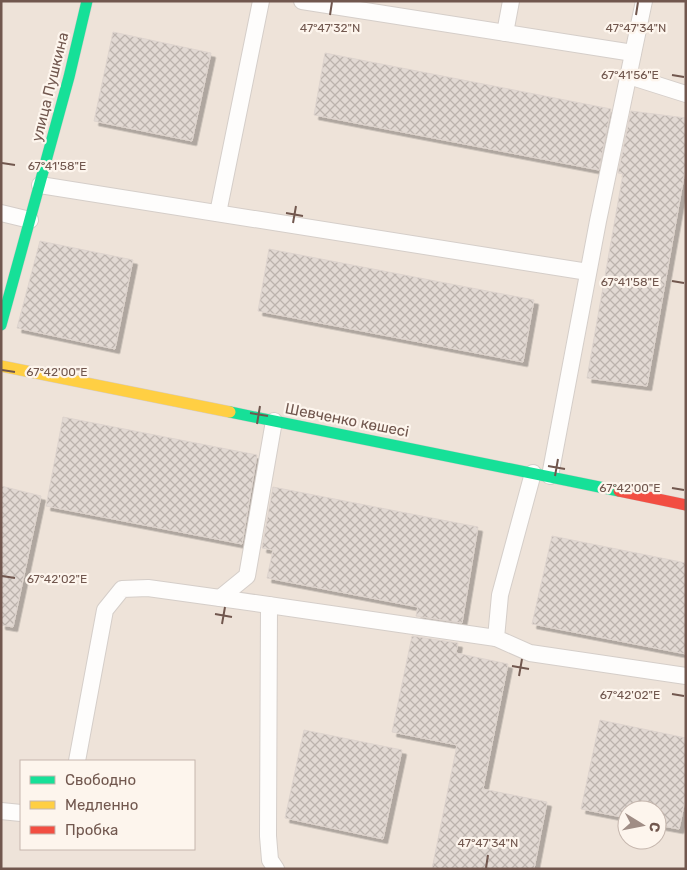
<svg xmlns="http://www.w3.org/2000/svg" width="687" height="870" font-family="Rubik,sans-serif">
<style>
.residential{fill:#eee3d9;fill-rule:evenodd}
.building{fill:url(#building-cross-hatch);stroke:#ded4ce;filter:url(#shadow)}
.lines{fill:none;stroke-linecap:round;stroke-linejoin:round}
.lane-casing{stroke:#d5cec9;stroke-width:18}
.fast-casing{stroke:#d5ccc8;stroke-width:12}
.slow-casing{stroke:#d5ccc8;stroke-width:12}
.jam-casing{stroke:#d5ccc8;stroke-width:12}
.lane{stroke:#fefdfc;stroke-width:16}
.fast{stroke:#16e098;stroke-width:11}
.slow{stroke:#ffcf43;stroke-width:11}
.jam{stroke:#f24e42;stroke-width:11}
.ticks{fill:none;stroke:#71574e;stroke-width:2}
.labels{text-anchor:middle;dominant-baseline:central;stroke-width:4.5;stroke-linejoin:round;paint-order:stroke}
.street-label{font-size:15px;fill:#71574e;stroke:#fdf5ed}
.ticks-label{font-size:12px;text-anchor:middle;fill:#71574e;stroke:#fdf5ed;stroke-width:4.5;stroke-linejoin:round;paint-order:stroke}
</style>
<defs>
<pattern id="building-cross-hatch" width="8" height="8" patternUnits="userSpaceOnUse" patternTransform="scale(1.25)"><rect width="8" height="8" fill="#e2d9d3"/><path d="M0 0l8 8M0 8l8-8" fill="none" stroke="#bcb3ad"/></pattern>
<filter id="shadow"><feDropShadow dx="4.5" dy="4.5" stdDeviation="0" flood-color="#0004"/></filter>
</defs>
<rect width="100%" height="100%" fill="#f6f1eb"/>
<path class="residential" d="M1,1h685v868h-685zM21,761h173v88h-173zM627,810h30v30h-30z"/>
<g class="building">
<path d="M113,32l98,21 -19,88 -98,-20z"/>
<path d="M325,53l286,56 -12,61 -285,-55z"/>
<path d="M631,111l55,7v47l-39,221 -60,-8 36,-204 -5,-1z"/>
<path d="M40,241l93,19 -18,89 -98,-21z"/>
<path d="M269,249l265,51 -11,62 -265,-51z"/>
<path d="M63,417l194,38 -15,89 -196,-38z"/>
<path d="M1,486l40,10 -28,131 -12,-2z"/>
<path d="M273,487l205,40 -16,96 -46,-7 2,-9 -151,-29 6,-28 -11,-2z"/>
<path d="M552,536l134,27v91l-154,-30z"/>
<path d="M412,636l46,7 -2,10 52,11 -25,125 64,13 -13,67h-102l25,-124 -65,-13z"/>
<path d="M600,720l86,18v58l-7,33 -22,-4v-15h-30v8l-46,-9z"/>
<path d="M304,730l98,20 -19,89 -98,-21z"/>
</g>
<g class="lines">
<g class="lane-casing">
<g id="lane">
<path d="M302,1l331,52"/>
<path d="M505,33l6,-32"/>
<path d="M629,76l57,18"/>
<path d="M40,185l548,87"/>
<path d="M1,213l29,7"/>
<path d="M218,213l43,-212"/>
<path d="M533,473l-33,122 -4,43 34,15 156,23"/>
<path d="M550,476l48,-255 46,-220"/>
<path d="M220,598l276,40"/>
<path d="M269,605l-1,231 2,24 6,9"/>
<path d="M77,761l28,-151 17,-21 26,-1 72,10 27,-22 27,-155"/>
<path d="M1,811l20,2"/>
</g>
</g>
<g class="fast-casing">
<g id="fast">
<path d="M1,325l68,-248 18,-76"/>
<path d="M230,412l389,79"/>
</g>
</g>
<g class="slow-casing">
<path id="slow" d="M1,366l229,46"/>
</g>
<g class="jam-casing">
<path id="jam" d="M619,491l67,14"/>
</g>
<use href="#lane" class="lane"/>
<use href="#fast" class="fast"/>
<use href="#slow" class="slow"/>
<use href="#jam" class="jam"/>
</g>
<path class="ticks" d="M330,15l2,-13M636,15l2,-13M672,75l12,2M2,163l13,2M286,213l17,3M293,223l3,-17M672,281l12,2M2,370l13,2M250,413l18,3M257,424l3,-18M548,466l17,3M555,476l3,-17M672,488l12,2M2,576l13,2M215,614l17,3M222,624l3,-17M512,666l17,3M519,676l3,-17M672,694l12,2M486,868l2,-13"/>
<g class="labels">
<g class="street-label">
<text transform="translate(50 87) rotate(-76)">улица Пушкина</text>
<text transform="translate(347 420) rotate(11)">Шевченко көшесі</text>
</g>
</g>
<g class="ticks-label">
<text x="330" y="32">47°47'32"N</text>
<text x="636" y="32">47°47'34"N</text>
<text x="630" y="79">67°41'56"E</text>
<text x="57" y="170">67°41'58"E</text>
<text x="630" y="286">67°41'58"E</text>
<text x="57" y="376">67°42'00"E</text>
<text x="630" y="492">67°42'00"E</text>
<text x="57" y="583">67°42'02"E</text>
<text x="630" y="699">67°42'02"E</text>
<text x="488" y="847">47°47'34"N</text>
</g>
<rect width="687" height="870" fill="none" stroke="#71574e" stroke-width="5"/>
<rect x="20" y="760" width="175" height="90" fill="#fdf5ed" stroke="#c5b6ad"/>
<rect x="30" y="776" width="25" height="8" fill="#16e098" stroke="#c5b6ad"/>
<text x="65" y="785" font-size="15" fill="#71574e">Свободно</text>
<rect x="30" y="801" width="25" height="8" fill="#ffcf43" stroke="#c5b6ad"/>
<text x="65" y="810" font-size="15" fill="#71574e">Медленно</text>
<rect x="30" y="826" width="25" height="8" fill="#f24e42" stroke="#c5b6ad"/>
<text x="65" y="835" font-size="15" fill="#71574e">Пробка</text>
<g transform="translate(642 825) rotate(100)"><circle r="24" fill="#fdf5ed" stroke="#c5b6ad"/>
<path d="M0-4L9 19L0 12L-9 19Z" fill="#a08d85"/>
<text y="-8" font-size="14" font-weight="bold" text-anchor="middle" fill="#71574e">С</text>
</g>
</svg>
